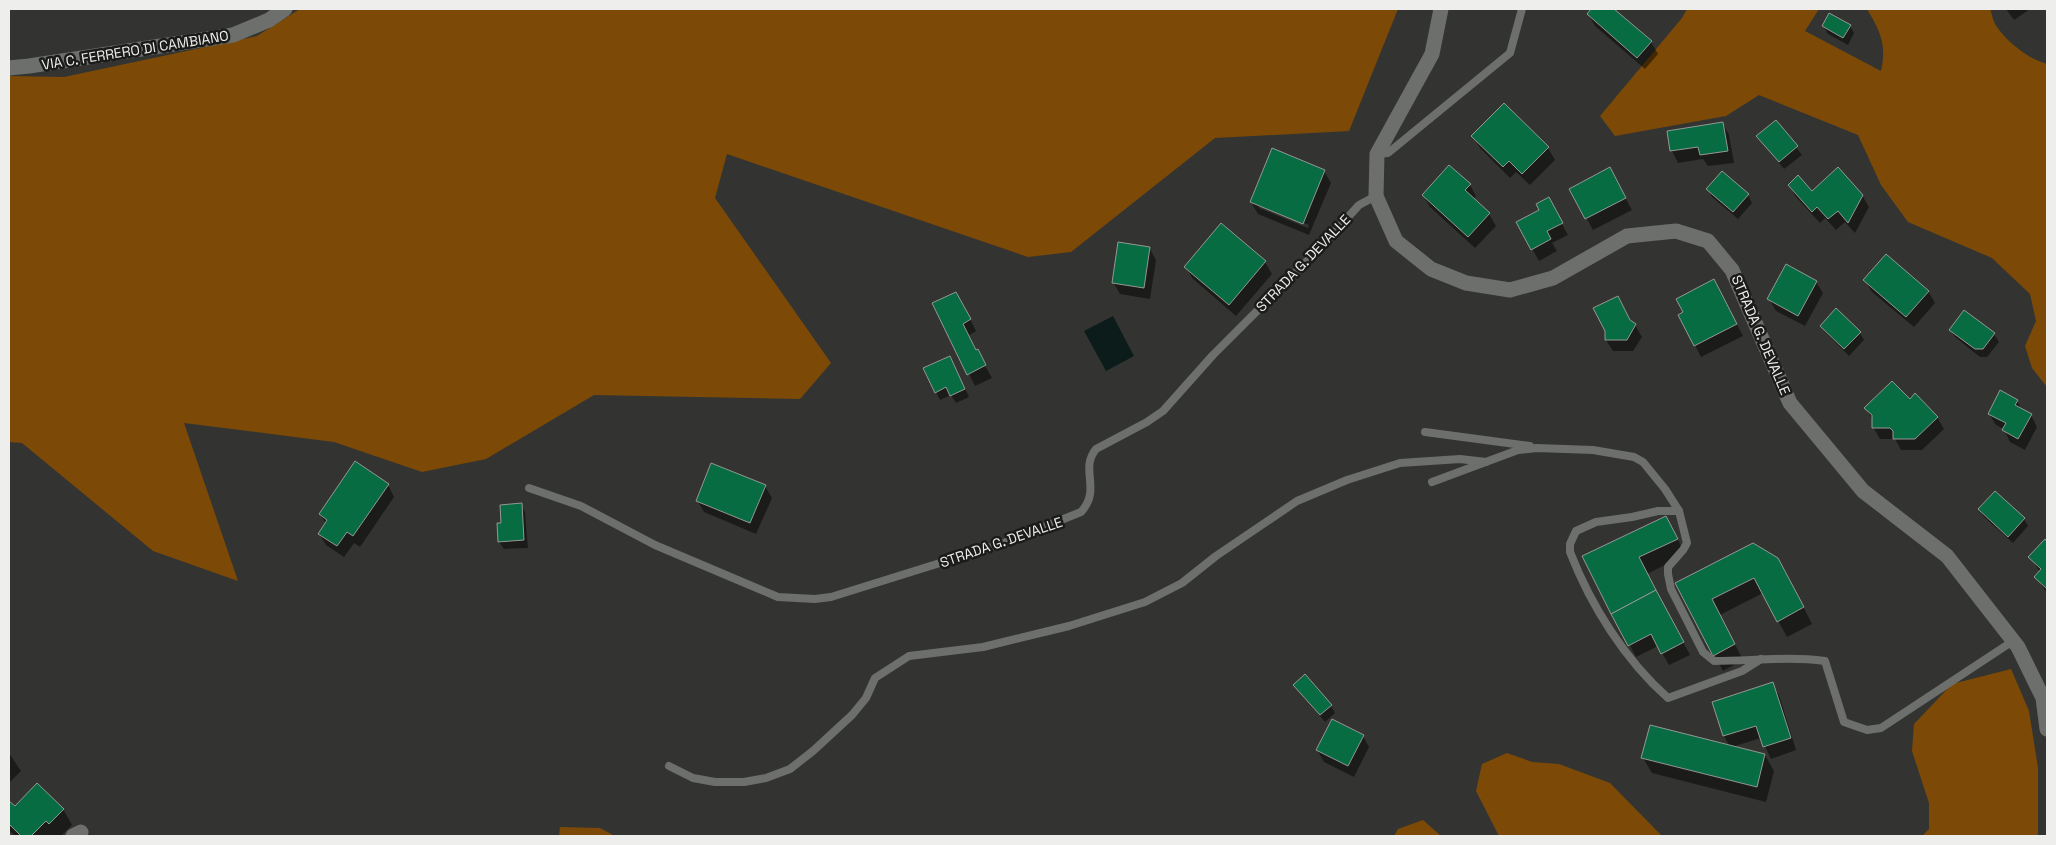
<svg xmlns="http://www.w3.org/2000/svg" width="2056" height="845" font-family="'Space Grotesk',sans-serif">
<style>
.green{fill:#7c4a06}
.water{fill:#0c1c1b}
.shadow{fill:#0007;fill-rule:evenodd}
.building{fill:#086c42;stroke:#959796}
.lines{fill:none;stroke-linecap:round;stroke-linejoin:round}
.service{stroke:#6d6f6c;stroke-width:8}
.minor{stroke:#6d6f6c;stroke-width:15}
.labels{text-anchor:middle;dominant-baseline:central;stroke-width:5;stroke-linejoin:round;paint-order:stroke}
.street-label{font-size:14px;fill:#eeeeed;stroke:#1b1c1a}
</style>
<rect width="100%" height="100%" fill="#333432"/>
<g class="green">
<path d="M300,9h1098l-49,122 -134,7 -144,114 -43,5 -301,-103 -12,44 116,165 -31,36 -206,-4 -108,64 -64,13 -88,-30 -150,-19 54,158 -85,-30 -131,-108 -13,-1v-366l55,1 193,-41z"/>
<path d="M1687,9h132l-14,22 76,40c6,-27 -1,-40 -14,-62h123c2,5 3,13 7,18 10,15 33,33 50,37v323l-15,-19 -7,-22 11,-25 -6,-27 -38,-36 -84,-36 -27,-37 -23,-50 -99,-40 -33,21 -111,20 -15,-20 82,-98z"/>
<path d="M2011,669l18,42 9,57v68h-116l7,-7v-26l-17,-52 2,-27 38,-40z"/>
<path d="M1507,753l25,9 27,2 51,19 52,53h-163l-23,-45 6,-27z"/>
<path d="M1423,820l18,16h-47l4,-7z"/>
<path d="M560,827l40,1 15,8h-56z"/>
</g>
<path class="water" d="M1113,316l21,40 -28,15 -22,-40z"/>
<g class="shadow">
<path d="M1593,9h20l38,33 7,12 -13,15 -50,-43 -7,-12z"/>
<path d="M2006,9h24l-16,11z"/>
<path d="M1823,26h27l4,7 -6,12 -20,-11z"/>
<path d="M1775,121l27,34 -18,14 -26,-33z"/>
<path d="M1723,124l6,11 5,28 -26,3 -5,-7 -25,4 -6,-12 -3,-19z"/>
<path d="M1473,136l75,12 7,12 -25,25 -14,-13 -6,6 -30,-30z"/>
<path d="M1324,171l7,12 -22,52 -51,-21 -7,-12zM1259,205l50,20 -1,3 -49,-20z"/>
<path d="M1616,181l16,29 -39,20 -22,-41z"/>
<path d="M1470,185l6,11 -3,4 16,14 7,12 -21,22 -45,-41 -7,-12z"/>
<path d="M1789,185l23,8 50,2 7,12 -14,26 -10,-11 -9,8 -11,-12 -5,5 -24,-26z"/>
<path d="M1708,189l40,6 4,8 -14,16 -26,-22z"/>
<path d="M1548,199l20,36 -16,8 5,8 -18,10 -21,-38 23,-12z"/>
<path d="M1221,225l44,37 7,12 -36,42 -43,-37 -7,-12z"/>
<path d="M1150,249l6,11 -6,39 -30,-5 -7,-12z"/>
<path d="M1865,280l63,11 7,12 -21,24 -42,-35z"/>
<path d="M1816,282l7,11 -18,33 -29,-15 -7,-12z"/>
<path d="M1720,292l23,44 -42,21 -6,-12z"/>
<path d="M934,304l29,1 13,26 -8,5 24,42 -17,8z"/>
<path d="M1964,311l30,23 5,8 -12,15h-7l-25,-20 -5,-7z"/>
<path d="M1630,322l5,3 7,12 -9,14h-20l-7,-11z"/>
<path d="M1821,326l39,7 4,7 -15,16 -23,-23z"/>
<path d="M954,365l15,32 -13,6 -5,-8 -11,5 -4,-8z"/>
<path d="M1910,401l27,16 7,12 -22,21h-21l-6,-11h-15l-7,-12v-7l-7,-12z"/>
<path d="M2017,401l5,9 9,5 6,12 -12,23 -15,-8 -6,-13 -8,-4 -7,-11z"/>
<path d="M388,485l6,12 -34,50 -6,-4 -10,14 -18,-12 -7,-11 7,-10 -6,-10z"/>
<path d="M765,486l7,12 -16,36 -52,-22 -7,-12z"/>
<path d="M521,505l4,7 3,36 -24,1 -5,-7 3,-18z"/>
<path d="M1979,510l45,9 4,7 -15,17 -29,-26z"/>
<path d="M1675,533l10,22 -38,19 43,81 -21,10 -11,-19 -22,11 -52,-101z"/>
<path d="M2045,541l2,2v50l-11,-16 4,-5 -10,-15z"/>
<path d="M1787,575l25,49 -25,13 -24,-44 -43,22 23,45 -20,11 -46,-88z"/>
<path d="M1772,684l7,11 17,55 -25,9 -10,-21 -29,9 33,8 9,16 -8,31 -114,-29 -9,-15 87,-11 -6,-11 -11,-34z"/>
<path d="M1295,685l36,21 4,7 -10,9z"/>
<path d="M1363,736l6,11 -15,30 -30,-15 -7,-12z"/>
<path d="M9,753l12,18 -12,12z"/>
<path d="M9,802l6,6 48,1 9,16 -11,11h-46l-6,-6z"/>
</g>
<g class="building">
<path d="M1591,9h23l38,32 -15,17 -50,-44z"/>
<path d="M1829,13l22,12 -8,13 -21,-12z"/>
<path d="M1504,103l45,44 -27,27 -13,-13 -6,6 -32,-31z"/>
<path d="M1776,120l22,26 -19,16 -23,-26z"/>
<path d="M1723,122l5,29 -28,4 -2,-8 -28,4 -3,-20z"/>
<path d="M1272,148l53,22 -22,54 -53,-22z"/>
<path d="M1449,165l22,19 -6,6 25,23 -22,24 -46,-42z"/>
<path d="M1610,167l16,31 -41,21 -16,-30z"/>
<path d="M1838,167l25,28 -15,28 -10,-12 -10,8 -11,-12 -5,5 -24,-27 10,-10 14,16z"/>
<path d="M1722,171l27,23 -16,18 -27,-23z"/>
<path d="M1549,197l14,26 -16,8 4,8 -20,11 -15,-28 23,-12 -3,-6z"/>
<path d="M1221,223l45,38 -37,44 -45,-38z"/>
<path d="M1118,242l32,5 -6,41 -32,-5z"/>
<path d="M1886,254l43,37 -23,26 -43,-37z"/>
<path d="M1786,264l31,17 -19,35 -31,-17z"/>
<path d="M1714,279l23,45 -43,22 -16,-31 5,-3 -7,-13z"/>
<path d="M956,292l15,27 -8,5 13,26 2,-1 8,16 -19,10 -35,-72z"/>
<path d="M1618,296l12,24 6,4 -9,16h-22v-9l-12,-23z"/>
<path d="M1836,308l25,24 -17,17 -24,-23z"/>
<path d="M1964,310l31,23 -12,16h-8l-26,-19z"/>
<path d="M950,356l15,33 -15,7 -4,-9 -11,6 -12,-25z"/>
<path d="M1892,381l18,18 5,-6 23,24 -23,22h-22v-8l-3,-3h-18v-13l-8,-7z"/>
<path d="M2000,390l18,10 -3,5 17,9 -14,25 -16,-9 4,-7 -18,-9z"/>
<path d="M355,461l34,23 -36,52 -6,-4 -10,14 -19,-12 9,-14 -8,-6z"/>
<path d="M711,463l55,22 -16,38 -54,-22z"/>
<path d="M1995,491l30,27 -17,19 -30,-28z"/>
<path d="M522,503l2,37 -26,2 -1,-19h4l-1,-18z"/>
<path d="M1666,516l12,23 -39,18 17,33 -45,24 -29,-58z"/>
<path d="M2045,539l2,3v47l-13,-12 7,-8 -13,-12z"/>
<path d="M1753,543l25,15 26,49 -27,15 -23,-44 -42,21 23,45 -22,12 -38,-73z"/>
<path d="M1656,590l28,52 -23,12 -10,-20 -23,12 -17,-32z"/>
<path d="M1305,674l27,31 -12,10 -27,-30z"/>
<path d="M1773,682l18,56 -28,9 -7,-21 -33,10 -11,-34z"/>
<path d="M1332,719l32,16 -16,31 -32,-16z"/>
<path d="M1650,725l115,29 -8,33 -116,-29z"/>
<path d="M37,783l27,26 -15,15 -3,-3 -15,15h-10l-12,-12v-23l6,5z"/>
</g>
<g class="lines">
<g class="service">
<path d="M1377,154l11,-1 122,-100 12,-44"/>
<path d="M1425,432l105,14"/>
<path d="M1432,482l86,-32 19,-2 56,2 41,7 9,5 22,27 14,22 8,32 -4,7 -15,17v7l3,15 32,63 11,9c38,0 74,-5 111,0l19,61 23,8 14,-2 132,-87"/>
<path d="M529,488l52,18 74,39 123,52 37,2 16,-2 173,-54 77,-31c21,-23 -2,-42 15,-63l51,-27 16,-11 50,-56 108,-108 38,-42 17,-9"/>
<path d="M1679,511h-21l-26,6 -36,5 -20,9 -6,13v8c21,54 55,108 98,146l74,-27 19,-12"/>
<path d="M669,766l24,12 22,4h29l22,-4 24,-9 23,-18 39,-36 14,-17 9,-20 34,-22 74,-9 86,-21 76,-24 37,-19 34,-27 81,-55 50,-21 53,-17 60,-4 26,3"/>
</g>
<g class="minor">
<path d="M1441,9l-9,45 -55,100 -1,42 20,45 35,28 35,14 44,7 43,-12 74,-42 49,-5 32,10 24,29 58,133 73,88 84,65 71,91 25,51 4,31"/>
<path d="M9,68l20,-2 204,-31 36,-15 16,-11"/>
<path d="M73,836l8,-4"/>
</g>
</g>
<g class="labels">
<g class="street-label">
<text transform="translate(135 50) rotate(-9)">VIA C. FERRERO DI CAMBIANO</text>
<text transform="translate(1303 263) rotate(-46)">STRADA G. DEVALLE</text>
<text transform="translate(1761 335) rotate(67)">STRADA G. DEVALLE</text>
<text transform="translate(1001 542) rotate(-19)">STRADA G. DEVALLE</text>
</g>
</g>
<rect width="2056" height="845" fill="none" stroke="#eeeeed" stroke-width="20"/>
</svg>
